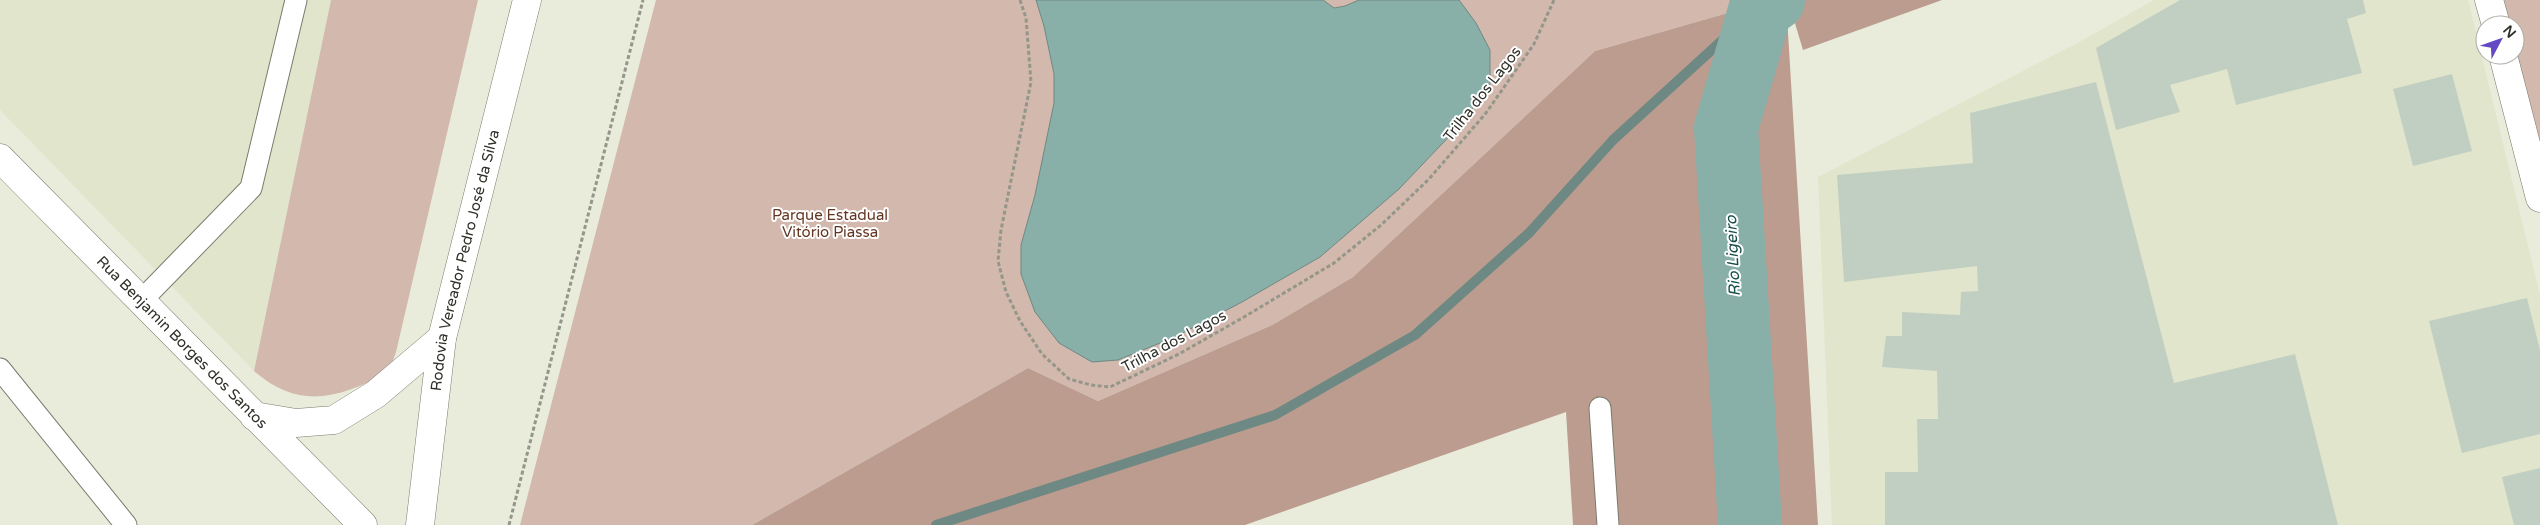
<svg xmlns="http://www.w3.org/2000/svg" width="2540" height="525" font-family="'Varela Round',sans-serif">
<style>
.built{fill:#e1e5cc}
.green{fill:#d2b8ad}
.forest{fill:#bc9c8f}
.water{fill:#89afa9;stroke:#6e8983}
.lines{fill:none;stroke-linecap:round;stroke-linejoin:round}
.stream{stroke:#6e8983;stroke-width:10}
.river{stroke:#89afa9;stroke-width:64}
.building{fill:#c1cfc2}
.lane-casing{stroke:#797c6c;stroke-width:23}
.street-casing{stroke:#797c6c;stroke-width:29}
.secondary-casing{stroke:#797c6c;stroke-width:29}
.path{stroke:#94968a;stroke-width:3;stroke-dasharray:4 2.5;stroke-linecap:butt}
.lane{stroke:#fff;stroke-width:21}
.street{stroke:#fff;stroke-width:28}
.secondary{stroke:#fff;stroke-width:28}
.labels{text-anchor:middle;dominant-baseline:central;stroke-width:4;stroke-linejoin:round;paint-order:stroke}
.street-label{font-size:15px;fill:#2f3029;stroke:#fff}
.park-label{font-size:15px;fill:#633521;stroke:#fff}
.water-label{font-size:16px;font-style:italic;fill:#174e48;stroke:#fff}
</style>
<rect width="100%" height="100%" fill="#e9ecdb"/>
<g class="built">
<path d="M0,0h331l-77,371 -254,-261z"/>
<path d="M2154,0h314l72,295v230h-708l-14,-348 265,-137z"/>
</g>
<g class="green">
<path d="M331,0h147l-82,352 -7,20c-50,26 -89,39 -135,-1z"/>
<path d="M656,0h1117l-178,51 -242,226 -79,47 -176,77 -70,-33 -276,157h-232z"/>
<path d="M2500,0h40v152l-25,-97v-30h-8z"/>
</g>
<g class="forest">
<path d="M1773,0h13l32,525h-245l-7,-113 -321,113h-493l276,-157 70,33 176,-77 79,-47 242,-226z"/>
<path d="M1788,0h154l-139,50z"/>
</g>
<path class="water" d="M1036,0h287l11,8 11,-2 14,-6h100l17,23 14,27v34l-29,40 -62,65 -79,68 -78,45 -67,35 -57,23 -26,2 -33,-19 -24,-31 -14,-38v-29l14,-50 19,-92v-29l-10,-48z"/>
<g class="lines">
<path class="stream" d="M936,525l339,-110 140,-80 114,-102 84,-93 149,-136"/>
<path class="river" d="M1750,525l-24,-397 36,-124 11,-4"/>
</g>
<g class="building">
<path d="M2180,0h183l3,13 -19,6 15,54 -126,32 -9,-36 -57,16 10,27 -64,18 -20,-82z"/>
<path d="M2452,74l20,77 -59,15 -20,-77z"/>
<path d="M2096,82l78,301 121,-29 43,171h-453v-53h33l-1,-53h21l-1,-48 -55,-4 4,-31h16v-24l58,3 1,-23 17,-1 -1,-25 -133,16 -7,-107 136,-12 -3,-50z"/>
<path d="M2527,298l13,52v84l-78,19 -33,-132z"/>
<path d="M2540,468v57h-26l-12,-48z"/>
</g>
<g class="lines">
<g class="lane-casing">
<g id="lane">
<path d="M141,301l110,-113 45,-188"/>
<path d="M0,369l126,156"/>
<path d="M1600,408l8,117"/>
</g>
</g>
<g class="street-casing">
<g id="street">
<path d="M2489,0l7,25"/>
<path d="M2503,55l37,143"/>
</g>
</g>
<g class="secondary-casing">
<g id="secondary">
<path id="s1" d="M0,158l363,367"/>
<path d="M254,416l42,7 38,-3 42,-26 66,-56"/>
<path id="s2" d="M420,525l22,-187 85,-338"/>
</g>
</g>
<g class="path">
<path d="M1020,0l6,18 5,64 -30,148 -3,31 8,31 14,29 22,33 27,25 22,6 19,2 69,-33 65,-37 90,-54 47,-38 48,-46 57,-66 48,-69 20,-44"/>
<path d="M509,525l134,-525"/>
</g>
<use href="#lane" class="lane"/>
<use href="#street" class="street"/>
<use href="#secondary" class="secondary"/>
</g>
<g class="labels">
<g class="street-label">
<text transform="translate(1482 94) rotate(-52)">Trilha dos Lagos</text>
<text stroke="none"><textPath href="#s2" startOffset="269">Rodovia Vereador Pedro José da Silva</textPath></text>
<text transform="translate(1174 341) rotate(-28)">Trilha dos Lagos</text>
<text stroke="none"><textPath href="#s1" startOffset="259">Rua Benjamin Borges dos Santos</textPath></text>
</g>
<g class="park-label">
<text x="830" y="215">Parque Estadual<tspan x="830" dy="17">Vitório Piassa</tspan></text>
</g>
<g class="water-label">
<text transform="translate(1733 256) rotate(-93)">Rio Ligeiro</text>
</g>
</g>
<g transform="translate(2500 40) rotate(49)"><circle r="24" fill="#ffffff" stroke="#acaca9"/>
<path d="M0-4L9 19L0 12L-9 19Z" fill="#6549c2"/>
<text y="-8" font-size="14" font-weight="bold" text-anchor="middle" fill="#2f3029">N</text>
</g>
</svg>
